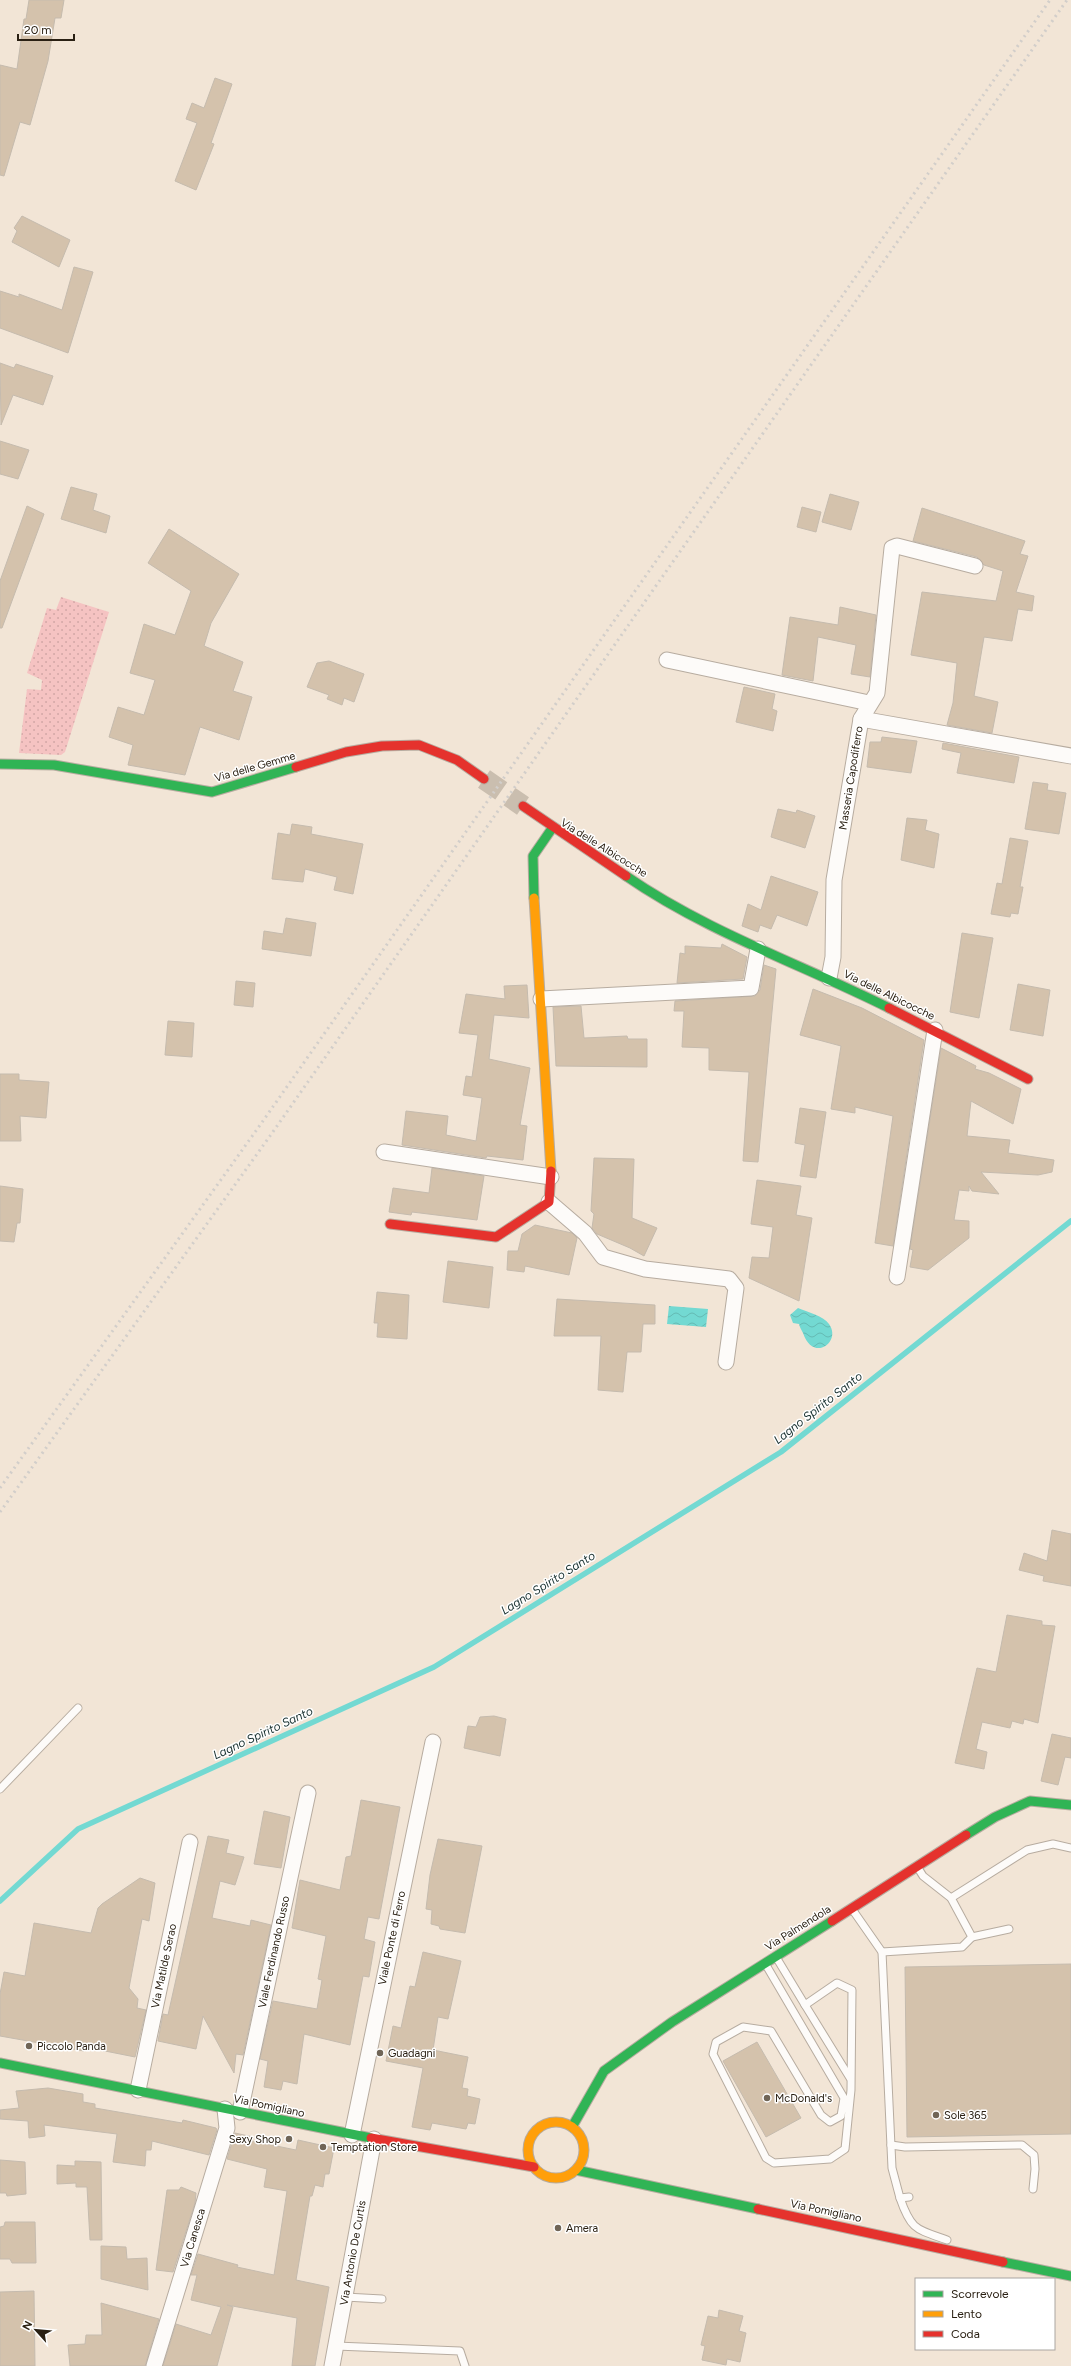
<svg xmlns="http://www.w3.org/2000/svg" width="1071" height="2366" font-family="Figtree,sans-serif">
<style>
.grass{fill:url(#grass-dots)}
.water{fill:url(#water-waves)}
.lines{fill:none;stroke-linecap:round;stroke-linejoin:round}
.stream{stroke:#73d9d2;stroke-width:5.5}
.building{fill:#d4c2ac;stroke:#c5bbae}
.secondary-tunnel{stroke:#cabeaf;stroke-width:21;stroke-dasharray:21 10;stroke-linecap:butt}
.lane-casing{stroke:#b7aca0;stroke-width:9}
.street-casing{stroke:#b7aca0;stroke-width:17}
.fast-casing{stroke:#b7aca0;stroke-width:11}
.slow-casing{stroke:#b7aca0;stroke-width:11}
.jam-casing{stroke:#b7aca0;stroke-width:11}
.lane{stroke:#fdfbf9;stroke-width:7}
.street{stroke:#fdfbf9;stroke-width:15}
.fast{stroke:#30b455;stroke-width:9}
.slow{stroke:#ff9f0a;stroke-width:9}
.jam{stroke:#e5322d;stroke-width:9}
.rail{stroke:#d2ceca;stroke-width:3;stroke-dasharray:2 4;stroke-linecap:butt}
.poi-dot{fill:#706557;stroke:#fff;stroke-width:1.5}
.labels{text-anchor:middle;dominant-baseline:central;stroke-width:3;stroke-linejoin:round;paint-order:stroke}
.street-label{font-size:11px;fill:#2a2013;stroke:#fff}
.poi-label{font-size:11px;fill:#2a2013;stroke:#fff;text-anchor:start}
.water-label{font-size:12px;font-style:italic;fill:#193130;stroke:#fff}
</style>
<defs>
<pattern id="grass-dots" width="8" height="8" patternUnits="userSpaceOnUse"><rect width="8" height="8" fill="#f5c3c2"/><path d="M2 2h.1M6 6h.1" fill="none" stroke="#d2a7a6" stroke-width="1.8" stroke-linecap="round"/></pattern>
<pattern id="water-waves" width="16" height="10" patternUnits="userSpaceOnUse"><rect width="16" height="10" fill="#73d9d2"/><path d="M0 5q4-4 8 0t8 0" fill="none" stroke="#64bab3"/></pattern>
</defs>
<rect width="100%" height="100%" fill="#f2e5d6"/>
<path class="grass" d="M61,597l48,15 -44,140 -4,3 -42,-2 8,-64 14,1 1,-10 -15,-7 20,-65 9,2z"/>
<g class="water">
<path d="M669,1306l39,3 -2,18 -39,-3z"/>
<path d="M798,1308c9,4 26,8 31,16 13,18 -16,39 -26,9 -2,-4 -3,-5 -4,-9l-6,-1 -3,-8z"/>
</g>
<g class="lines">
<path class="stream" d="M0,1901l78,-72 356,-162 347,-215 290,-231"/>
</g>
<g class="building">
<path d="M29,0h35l-3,18h-6l-7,43 -18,64 -10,-3 -16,54 -4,-1v-110l17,4 7,-50h2z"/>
<path d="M215,78l17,6 -21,59 3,1 -18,46 -21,-9 22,-58 -11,-4 6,-16 12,5z"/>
<path d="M22,216l48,24 -11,27 -47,-25 5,-11 -3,-3z"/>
<path d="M74,267l19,5 -25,81 -68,-25v-37l19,6v-3l43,16z"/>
<path d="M0,363l14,5 2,-4 37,12 -10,29 -30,-10 -12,30z"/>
<path d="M0,441l29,9 -11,29 -18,-5z"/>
<path d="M71,487l26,7 -4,16 17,6 -4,17 -45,-14z"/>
<path d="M830,494l29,8 -8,28 -29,-8z"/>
<path d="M27,506l17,8 -42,114h-2v-47z"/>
<path d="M802,507l19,5 -5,20 -19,-5z"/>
<path d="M922,508l103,33 -5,13 8,2 -12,36 18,4 -2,15 -14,-2 -6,32 -28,-4 -10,59 24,6 -6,31 -45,-8 6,-22 4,-40 -46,-8 11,-63 74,9 7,-30 -19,-6 -7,-8 -64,-16z"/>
<path d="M169,529l70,45 -28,49 -7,23 39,16 -10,29 19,6 -13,43 -39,-13 -15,48 -57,-10 5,-20 -24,-8 9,-30 26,8 11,-35 -25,-7 14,-49 31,11 16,-44 -43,-28z"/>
<path d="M840,607l36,8 -6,62 -19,-3 5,-29 -38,-8 -5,44 -31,-6 8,-58 48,8z"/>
<path d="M329,661l35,13 -10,28 -10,-4 -2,7 -15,-6 2,-4 -22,-8 10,-24z"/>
<path d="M744,687l31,7 -3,15 5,2 -4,20 -37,-9z"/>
<path d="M882,737l35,4 -6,32 -44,-6 3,-25h11z"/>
<path d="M943,743l76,14 -5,26 -57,-10 4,-20 -19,-4z"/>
<path d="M1033,782l15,2 -1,6 19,3 -7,41 -34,-5z"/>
<path d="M778,809l18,4 1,-3 18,6 -10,32 -34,-11z"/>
<path d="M907,818l20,2 -2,10 14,4 -5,34 -33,-8z"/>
<path d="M292,824l20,3 -1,7 52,10 -10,50 -19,-4 3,-13 -32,-8 -2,13 -31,-3 6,-46 12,2z"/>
<path d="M1010,838l18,3 -8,46h3l-5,27 -7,-1 -1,4 -19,-3 6,-31 5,1z"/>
<path d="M771,876l47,16 -11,34 -30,-11 -6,14 -11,-4 -2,7 -16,-6 6,-22 13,6z"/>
<path d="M286,918l30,5 -5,33 -49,-7 2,-18 19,3z"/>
<path d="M962,933l31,5 -14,80 -29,-6z"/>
<path d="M722,944l25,13 -4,22 -66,4 3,-30 5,1v-8l36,2z"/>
<path d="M764,965l12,4 -18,193 -15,-1 6,-89 -40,-2v-22l-27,-1 2,-36h-10l1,-10 80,-5 5,-6z"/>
<path d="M236,981l19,2 -2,24 -19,-2z"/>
<path d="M1018,984l32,6 -7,46 -33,-6z"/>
<path d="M527,985l2,33 -35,-3 -5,44 41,9 -10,57 7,1 -4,34 -36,-4 -1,2 -84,-13 4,-34 42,5 -2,19 30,6 6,-43 -19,-3 3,-19 6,1 6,-42 -19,-2 7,-39 39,5 -1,-13z"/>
<path d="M813,989l49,19 62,32 -31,206 -18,-3 18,-127 -38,-9v6l-24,-4 10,-63 -41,-11z"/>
<path d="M581,1006l3,32 43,-2 1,3h19v28l-91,-1 -3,-59z"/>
<path d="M168,1021l26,2 -2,34 -27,-2z"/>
<path d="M941,1048l35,18 -1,3 14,4 32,16 -8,35 -42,-23 -4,35 43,4 -2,13 46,7 -2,12 -14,3 -57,-3 18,22 -27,-3 -3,-5v5l-10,-1 -5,30 15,1v17l-41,32 -18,-3 3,-17 -3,-1z"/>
<path d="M0,1074h19v6l30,2 -3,36 -26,-2 1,25h-21z"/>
<path d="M800,1108l26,4 -10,66 -16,-2 5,-31 -10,-2z"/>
<path d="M594,1158l40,1 -2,59 25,10 -13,28 -14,-8 -33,-14 -5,-6 2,-14 -3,-3z"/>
<path d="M432,1168l52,8 -7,44 -65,-8 -1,3 -22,-3 4,-24 36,5z"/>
<path d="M757,1180l44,6 -5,29 16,3 -13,83 -50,-23 3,-21 17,1 4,-31 -22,-3z"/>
<path d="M0,1186l23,3 -3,34h-3l-3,19 -14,-1z"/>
<path d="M535,1225l37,8 5,5 -8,37 -44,-9 -1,6 -17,-2 1,-19h10l4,-17z"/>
<path d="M448,1261l45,6 -4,41 -46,-6z"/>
<path d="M377,1292l32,3 -2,44 -30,-2 1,-14h-4z"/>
<path d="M557,1299l98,6v19h-12l-2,28h-14l-4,40 -25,-2 3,-54h-47z"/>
<path d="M1052,1530l19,4v52l-28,-5 1,-5 -25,-6 5,-17 23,8z"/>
<path d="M1007,1615l35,6v4l13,1 -17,97 -14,-4 -1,5 -11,-3 -2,7 -28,-6 -6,27 11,3 -3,17 -29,-6 22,-95 19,4z"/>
<path d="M494,1716l12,3 -6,37 -36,-8 4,-22 8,1 4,-10z"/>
<path d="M1052,1734l19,4v20l-6,-1 -7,28 -17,-4z"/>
<path d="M361,1800l39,7 -21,112 -11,-2 -4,22 11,3 -6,35 -6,-1 -13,69 -46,-11 -7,50 -14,-3 -2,9 -17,-3 4,-26 -8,-2 13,-58 44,8 5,-29 -4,-1 8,-43 -34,-8 8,-48 40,10 6,-33 5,-1z"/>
<path d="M264,1811l26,6 -9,51 -27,-4z"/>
<path d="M208,1836l21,4 -3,13 18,4 -9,28 -15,-4 -8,37 38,8 1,-6 20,5 -28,130 -7,-1 -2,19 -31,-57 -7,33 -38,-8 5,-27 5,1z"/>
<path d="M438,1839l44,7 -17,87 -25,-4 -1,-3 -8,-2 1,-14 -6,-1 4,-34z"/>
<path d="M140,1878l15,5 -6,38 -7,-2 -13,69 9,11 -1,9 9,2 -11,47 -50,-10 -1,4 -84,-15v-42l4,-22 21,4 9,-53 57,10 7,-25 4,-4z"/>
<path d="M423,1952l38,9 -13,58 -10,-2 -5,33 35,7 -6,31 6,1 -1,7 13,3 -5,25 -7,-1 -2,6 -34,-6 -2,7 -18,-3 11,-59 -37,-7 7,-35 8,2 9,-42 5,1z"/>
<path d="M1071,1964v170l-164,3 -2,-170z"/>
<path d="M757,2042l44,76 -35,19 -43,-76z"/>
<path d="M48,2088l35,6v8l12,2v4l87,15 1,-3 33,8 1,2 -8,25 -57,-14 -1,9h-5l-1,16 -32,-4 4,-28 -73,-9 1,11 -16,2 -1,-17 -28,-2v-9l19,-2 -3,-17z"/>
<path d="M235,2133l18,4 -1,4 44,9 2,-10 36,8 -5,26h-4l-2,13 -8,-2 -3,11h-2l-14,84 33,7 -14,79h-23l5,-48 -70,-13 6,2 -16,59h-54l13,-42 35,11 10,-28 -30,-7 6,-25h-6l7,-21 40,11 -1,2 37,8 13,-84 -23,-4 3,-18 -40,-10z"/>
<path d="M0,2160l25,2 1,32 -19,2 -1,-3h-6z"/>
<path d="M75,2161l26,1 1,78h-12l-3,-53h-11v-4l-19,1v-19l18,1z"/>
<path d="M181,2187l15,6 -1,10 -22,69 -17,-2 11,-80h12z"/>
<path d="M5,2222h30l1,41h-24l-2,-4h-10v-32l4,-1z"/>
<path d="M101,2246l25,1 1,12 20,-1 1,32 -47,-11z"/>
<path d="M34,2291l1,75h-35v-74z"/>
<path d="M101,2303l58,16 -14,47h-75l-2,-21 17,-1 1,-9h16z"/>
<path d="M719,2310l24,6 -4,15 7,2 -6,29 -13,-3 -1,6 -24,-5 3,-14 -4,-1 7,-29 10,2z"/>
</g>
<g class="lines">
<path class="secondary-tunnel" d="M484,779l39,27"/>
<g class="lane-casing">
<g id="lane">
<path d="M0,1789l78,-81"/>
<path d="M951,1898l76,-48 26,-6 18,4"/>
<path d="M852,1909l30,43 10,216 8,30"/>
<path d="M972,1937l37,-8"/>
<path d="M882,1952l80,-5 10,-10 -21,-39 -28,-22 -5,-8"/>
<path d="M766,1965l78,133 -3,18 -11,6 -9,-7 -50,-84 -28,-4 -27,15 -3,12 53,104 8,5 56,-4 15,-10 6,-59 1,-100 -15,-7 -32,22 -29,-48"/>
<path d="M805,2005l45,73"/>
<path d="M891,2145l14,2 117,-2 12,10 1,14 -2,20"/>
<path d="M909,2197l-9,1c11,32 16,31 47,42"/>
<path d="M345,2297l37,2"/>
<path d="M336,2346l124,5 5,15"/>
</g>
</g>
<g class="street-casing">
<g id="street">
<path d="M667,660l202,43"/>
<path d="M861,719l210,37"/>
<path d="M829,978l4,-21 1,-77 27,-161 16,-26 15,-145 5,-2 78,20"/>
<path d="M541,999l210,-11 7,-39"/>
<path d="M384,1152l167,25"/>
<path d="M549,1202l36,31 18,24 42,12 84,10 7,9 -10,74"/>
<path d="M897,1277l38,-247"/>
<path d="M138,2090l52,-248"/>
<path d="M240,2112l68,-319"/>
<path d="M352,2135l81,-393"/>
<path d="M154,2366l73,-238 -2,-19"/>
<path d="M332,2366l42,-227"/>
</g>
</g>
<g class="fast-casing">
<g id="fast">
<path d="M0,764l54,1 158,27 84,-25"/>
<path d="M626,876c81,56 175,88 263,132"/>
<path d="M534,898l-1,-42 20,-29"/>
<path d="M966,1835l29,-18 35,-16 41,4"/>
<path d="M0,2063l371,75"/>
<path d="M572,2127l32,-56 68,-49 160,-101"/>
<path d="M576,2170l182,39"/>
<path d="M1003,2262l68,14"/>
</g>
</g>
<g class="slow-casing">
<g id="slow">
<path d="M534,898l17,273"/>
<circle cx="556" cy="2150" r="28"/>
</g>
</g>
<g class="jam-casing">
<g id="jam">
<path d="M296,767l50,-15 36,-6 37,-1 38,15 27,19"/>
<path d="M523,806l103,70"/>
<path d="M889,1008l139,71"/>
<path d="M390,1224l106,13 53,-35 2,-31"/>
<path d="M832,1921l134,-86"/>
<path d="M371,2138l163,29"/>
<path d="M758,2209l245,53"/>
</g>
</g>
<use href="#lane" class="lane"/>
<use href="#street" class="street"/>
<use href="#fast" class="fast"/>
<use href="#slow" class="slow"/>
<use href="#jam" class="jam"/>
<g class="rail">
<path d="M0,1488l258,-360 792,-1128"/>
<path d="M0,1512l270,-376 797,-1136"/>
</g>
</g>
<g class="poi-dot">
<circle cx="29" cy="2046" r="4"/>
<circle cx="380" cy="2053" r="4"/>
<circle cx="767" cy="2098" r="4"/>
<circle cx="936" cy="2115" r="4"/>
<circle cx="289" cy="2139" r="4"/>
<circle cx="323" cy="2147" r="4"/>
<circle cx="558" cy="2228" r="4"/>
</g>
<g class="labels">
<g class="street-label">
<text transform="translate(255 767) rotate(-16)">Via delle Gemme</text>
<text transform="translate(851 778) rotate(-81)">Masseria Capodiferro</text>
<text transform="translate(604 848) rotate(32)">Via delle Albicocche</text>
<text transform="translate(889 995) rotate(26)">Via delle Albicocche</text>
<text transform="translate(798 1928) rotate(-32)">Via Palmendola</text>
<text transform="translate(392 1938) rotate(-78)">Viale Ponte di Ferro</text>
<text transform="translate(274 1952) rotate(-78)">Viale Ferdinando Russo</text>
<text transform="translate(164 1966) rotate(-78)">Via Matilde Serao</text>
<text transform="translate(269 2106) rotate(12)">Via Pomigliano</text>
<text transform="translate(826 2211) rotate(12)">Via Pomigliano</text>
<text transform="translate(193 2238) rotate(-73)">Via Canesca</text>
<text transform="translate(353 2253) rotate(-80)">Via Antonio De Curtis</text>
</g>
<g class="poi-label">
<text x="37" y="2046">Piccolo Panda</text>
<text x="388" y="2053">Guadagni</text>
<text x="775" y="2098">McDonald's</text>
<text x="944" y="2115">Sole 365</text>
<text x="281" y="2139" text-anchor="end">Sexy Shop</text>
<text x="331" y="2147">Temptation Store</text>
<text x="566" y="2228">Amera</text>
</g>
<g class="water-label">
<text transform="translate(818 1408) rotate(-38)">Lagno Spirito Santo</text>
<text transform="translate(548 1583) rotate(-32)">Lagno Spirito Santo</text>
<text transform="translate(263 1733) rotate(-25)">Lagno Spirito Santo</text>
</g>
</g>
<rect x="915" y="2278" width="140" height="72" fill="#ffffff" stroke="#aaa6a1"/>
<rect x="923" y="2291" width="20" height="6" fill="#30b455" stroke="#aaa6a1"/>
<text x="951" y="2298" font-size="12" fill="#2a2013">Scorrevole</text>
<rect x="923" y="2311" width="20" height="6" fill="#ff9f0a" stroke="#aaa6a1"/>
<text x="951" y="2318" font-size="12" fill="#2a2013">Lento</text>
<rect x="923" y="2331" width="20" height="6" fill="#e5322d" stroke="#aaa6a1"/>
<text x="951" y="2338" font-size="12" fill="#2a2013">Coda</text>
<g transform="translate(36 2330) rotate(297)" stroke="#ffffff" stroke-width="3" paint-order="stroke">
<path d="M0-3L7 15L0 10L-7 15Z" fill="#2a2013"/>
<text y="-6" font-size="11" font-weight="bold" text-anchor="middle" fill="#2a2013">N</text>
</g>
<path d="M18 34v6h56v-6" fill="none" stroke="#2a2013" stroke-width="2"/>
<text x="24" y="34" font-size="12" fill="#2a2013" stroke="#ffffff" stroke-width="3" paint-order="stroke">20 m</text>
</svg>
